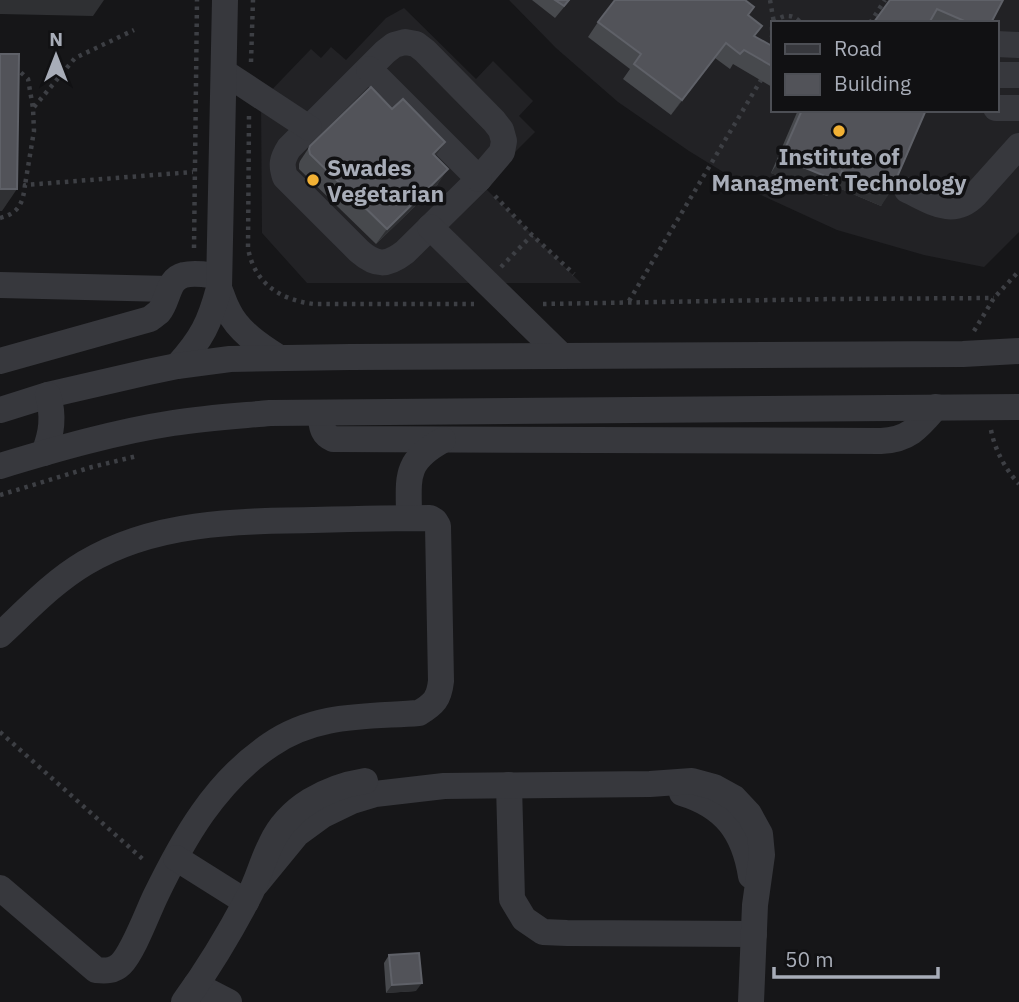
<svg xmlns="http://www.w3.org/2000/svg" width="1019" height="1002" font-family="'IBM Plex Sans',sans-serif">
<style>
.built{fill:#222225;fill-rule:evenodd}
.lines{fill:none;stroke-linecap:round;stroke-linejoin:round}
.path{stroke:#3d3f44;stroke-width:4.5;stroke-dasharray:3.5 5;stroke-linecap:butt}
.minor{stroke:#37383d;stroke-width:26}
.wall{fill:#47494d}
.shaded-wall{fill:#2f3033}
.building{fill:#525359;stroke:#5f6168;stroke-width:2}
.poi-dot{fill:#f2b134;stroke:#111113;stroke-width:2.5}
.labels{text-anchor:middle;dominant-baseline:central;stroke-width:7;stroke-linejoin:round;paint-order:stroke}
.poi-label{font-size:23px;font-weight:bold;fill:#a8adb8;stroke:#111113}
</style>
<rect width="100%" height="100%" fill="#161618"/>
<g class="built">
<path d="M509,0h510v232l-35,35 -60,-12 -87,-25 -78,-36 -70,-43 -71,-49 -62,-54zM772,23h224v87h-224z"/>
<path d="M404,8l72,71 17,-18 40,40 -14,15 16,16 -53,53 99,98h-274l-45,-50 -1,-132 50,-52 10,9 10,-11 15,13 40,-42z"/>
</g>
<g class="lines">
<g class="path">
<path d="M770,0l4,23"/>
<path d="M774,23c8,-9 19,-10 27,0"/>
<path d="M870,23l15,-23"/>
<path d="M772,27v10"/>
<path d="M251,62l2,-62"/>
<path d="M14,68l3,1 11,10 5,29 1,23 -9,54"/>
<path d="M34,107l41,-49 59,-28"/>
<path d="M249,116l-1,132c6,35 32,52 66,56h160"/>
<path d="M495,196l37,39 42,39"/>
<path d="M0,218c19,-5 23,-15 25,-33l168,-13"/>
<path d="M194,248l3,-248"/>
<path d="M501,267l31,-32"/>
<path d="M629,301l132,-221"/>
<path d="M543,304l289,-5 162,-1"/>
<path d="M974,331l20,-33 25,-27"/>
<path d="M991,430c4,20 14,39 28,54"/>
<path d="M0,495l92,-28 45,-11"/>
<path d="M0,732l146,130"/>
</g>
<g class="minor">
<path d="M405,42l11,2 9,7 69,70 7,9 3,11 -2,11 -23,27 -74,73c-18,14 -29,14 -46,-1l-74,-74c-4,-12 -3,-18 4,-29l96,-96 9,-7z"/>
<path d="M996,44l23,1"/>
<path d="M369,69l110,110"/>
<path d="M224,72l85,56"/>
<path d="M996,75h23"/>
<path d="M996,108h23"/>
<path d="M907,190c24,11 45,28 68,5l44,-49"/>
<path d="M430,227l132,129"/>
<path d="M0,285l169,4"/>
<path d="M219,288c3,7 5,15 9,22 10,21 31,35 50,47"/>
<path d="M0,361l150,-42c1,-1 8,-6 9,-7 10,-12 8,-33 25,-37 11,-3 24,0 35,1"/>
<path d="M177,366c25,-27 33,-44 42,-78l6,-288"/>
<path d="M0,410l48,-15 100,-23 29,-6 53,-7 120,-2 613,-3 56,-3"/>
<path d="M320,413c2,12 1,21 13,26l548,2c28,-1 38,-14 55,-34"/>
<path d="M44,453c8,-20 10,-37 4,-58"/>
<path d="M0,466c56,-17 115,-34 173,-43 32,-5 64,-7 97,-10l749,-6"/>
<path d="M409,518c0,-40 -6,-56 34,-78"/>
<path d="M0,635c27,-25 53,-53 85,-72 68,-41 151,-42 228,-43 39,-1 78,-2 117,-2l5,3 3,5 3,155c-2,18 -7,23 -22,32 -53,4 -103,0 -149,32 -55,37 -87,94 -115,152 -8,17 -22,55 -34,67 -7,7 -15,7 -25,6l-96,-82"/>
<path d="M509,785l3,114 12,20 19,13 24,1 187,1"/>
<path d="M682,793c43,13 62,39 69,83"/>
<path d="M176,858l70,44"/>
<path d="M256,884l41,-50 26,-19 29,-14 23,-7 69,-8 206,-2 42,-3 22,6 20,11 15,16 11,20 2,21 -7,50 -4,97"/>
<path d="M196,985l33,17"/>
<path d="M184,1002c24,-33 45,-68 64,-104 10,-18 14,-37 23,-54 17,-37 56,-57 94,-63"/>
</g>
</g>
<g class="wall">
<path d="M532,0h38l-15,18z"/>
<path d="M890,0h113l-12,23h-118z"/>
<path d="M748,15l7,21 17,10v41l-39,-23 -3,5 -15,-11 -44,57 -48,-36 7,-10 -42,-32 10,-15z"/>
<path d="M798,110h128l-45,96 -47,-20 -7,10 -56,-23z"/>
<path d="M310,146l125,10 3,28 -62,60 -77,-75v-5l1,-3z"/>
<path d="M389,955l27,36 -30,2 -2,-30z"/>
</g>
<g class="shaded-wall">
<path d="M0,0h104l-11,16 -93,-2z"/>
<path d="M726,43l-11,15 -44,57 11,-15z"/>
<path d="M445,142l-10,15 -2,-3z"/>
<path d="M781,158l61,13 49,20 -10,15 -47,-20 -7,10 -56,-23z"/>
<path d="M448,169l-10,15 -62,60 11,-15z"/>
<path d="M0,189h17l-15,22h-2z"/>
<path d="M422,983l-6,8 -30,2 6,-8z"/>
</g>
<g class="building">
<path d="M555,0h14l-5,6z"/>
<path d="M615,0h130l9,7 -6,8 14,11 -8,10 18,10v20l-28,-16 -4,4 -14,-11 -44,57 -48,-36 7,-10 -43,-32z"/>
<path d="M890,0h113l-12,23h-22l-32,-14 -8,14 -55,-1z"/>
<path d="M0,54h19l-2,135h-17z"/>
<path d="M371,87l21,22 11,-10 42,43 -12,12 15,15 -61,60 -77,-75 -1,-5 1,-3z"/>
<path d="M802,110h124l-35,81 -49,-20 -5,10 -56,-23z"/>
<path d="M419,953l3,30 -30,2 -3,-30z"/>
</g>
<g class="poi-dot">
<circle cx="839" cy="131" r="7"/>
<circle cx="313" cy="180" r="7"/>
</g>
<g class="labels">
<g class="poi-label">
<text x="839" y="156">Institute of<tspan x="839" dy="26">Managment Technology</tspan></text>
<text x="327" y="167" text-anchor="start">Swades<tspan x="327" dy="26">Vegetarian</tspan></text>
</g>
</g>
<rect x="771" y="21" width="228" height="91" fill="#111113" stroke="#4d4f55" stroke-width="2"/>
<rect x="785" y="44" width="35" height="10" fill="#37383d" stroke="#4d4f55" stroke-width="2"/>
<text x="834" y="56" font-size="21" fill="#a8adb8">Road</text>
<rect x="785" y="74" width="35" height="21" fill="#525359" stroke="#4d4f55" stroke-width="2"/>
<text x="834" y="91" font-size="21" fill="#a8adb8">Building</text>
<g transform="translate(56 56)" stroke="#111113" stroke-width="5" paint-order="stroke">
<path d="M0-5L12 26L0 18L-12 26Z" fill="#a8adb8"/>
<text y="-10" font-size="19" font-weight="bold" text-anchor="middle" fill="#a8adb8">N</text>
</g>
<path d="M774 967v10h164v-10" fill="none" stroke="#a8adb8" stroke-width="3.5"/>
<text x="785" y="967" font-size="21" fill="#a8adb8" stroke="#111113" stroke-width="5" paint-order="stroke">50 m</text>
</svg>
